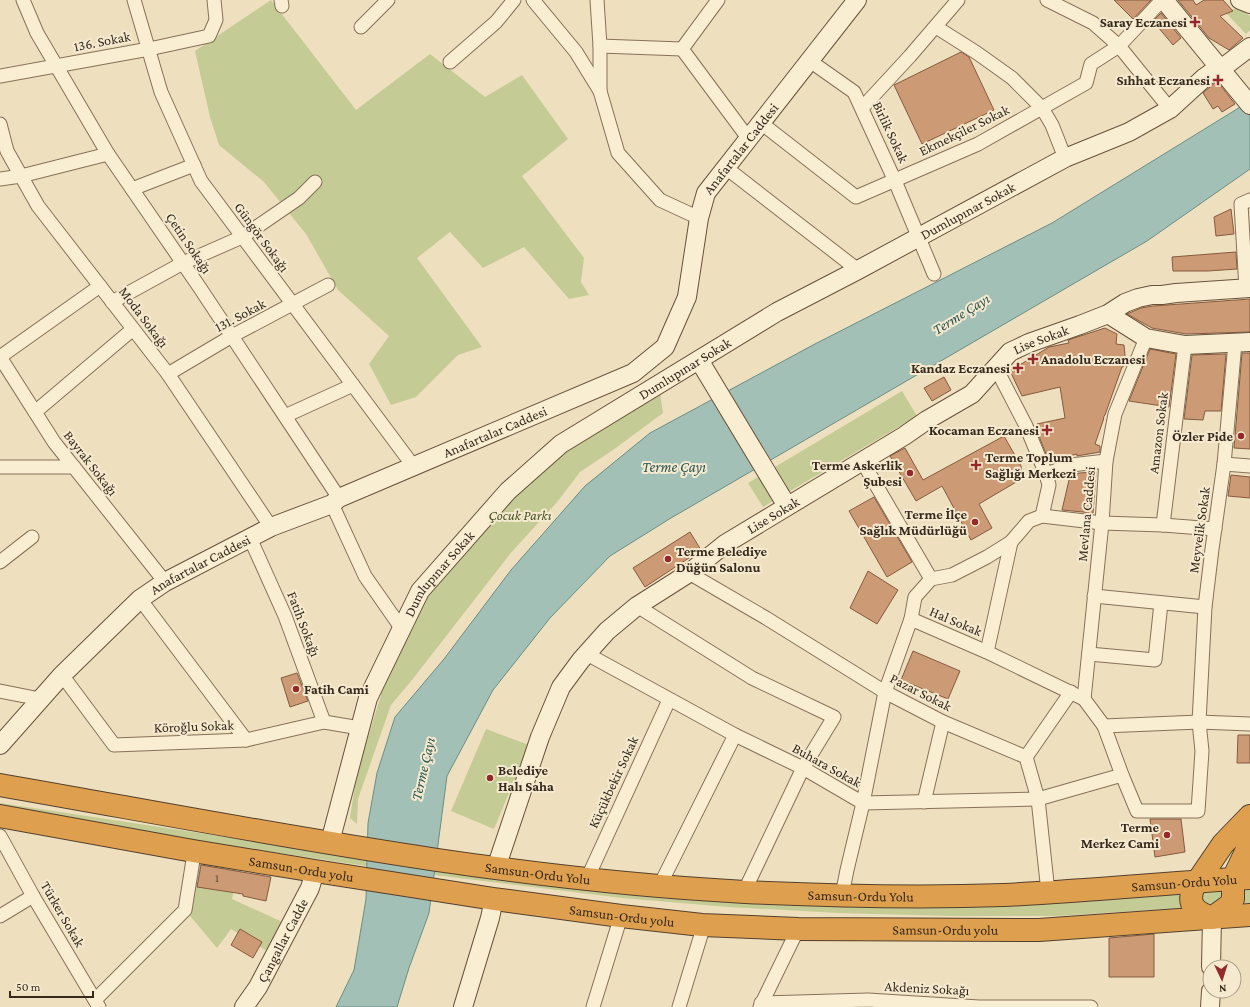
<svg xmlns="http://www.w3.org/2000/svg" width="1250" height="1007" font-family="'Crimson Pro',serif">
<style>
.green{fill:#c5cb94}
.water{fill:#a3c0b7;stroke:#6a8d85}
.building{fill:#cc9a75;stroke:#865a3e}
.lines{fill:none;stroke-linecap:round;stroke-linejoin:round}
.street-casing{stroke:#867158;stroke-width:15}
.secondary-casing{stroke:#68523b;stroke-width:20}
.highway-casing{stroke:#543f2c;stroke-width:24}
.street{stroke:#f9edd2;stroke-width:13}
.secondary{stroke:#f9edd2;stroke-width:18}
.highway{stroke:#dea04f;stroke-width:22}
.poi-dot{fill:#952828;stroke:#f5eacf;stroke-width:1.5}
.labels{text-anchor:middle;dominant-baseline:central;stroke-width:4;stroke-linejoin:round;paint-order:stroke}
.number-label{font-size:12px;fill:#5c4532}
.poi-label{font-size:14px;font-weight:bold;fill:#36291c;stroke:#f5eacf;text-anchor:end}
.street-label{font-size:14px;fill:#36291c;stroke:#f5eacf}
.park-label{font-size:14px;font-style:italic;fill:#465223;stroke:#f5eacf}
.water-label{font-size:15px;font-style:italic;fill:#2b5653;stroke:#f5eacf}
</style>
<rect width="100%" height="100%" fill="#eee0bf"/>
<g class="green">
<path d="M271,0l85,110 74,-56 55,43 37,-22 46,64 -46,37 62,82 -3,24 8,13 -20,4 -45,-52 -41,21 -33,-36 -33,26 65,89 -24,8 -42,42 -25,8 -22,-41 20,-28 -51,-46 -32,-56 -42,-52 -45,-37 -9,-28 -15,-66z"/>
<path d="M1238,6l12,10v14l-4,4 -19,-20z"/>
<path d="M658,379l5,34 -50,37 -33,22 -22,29 -48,53 -98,126 -21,25 -33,94 -1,25 -7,-6 7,-45 28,-91 31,-74 114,-132z"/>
<path d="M902,391l15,25 -154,91 -15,-24z"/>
<path d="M486,729l43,16 -35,84 -43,-18z"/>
<path d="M0,803l373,56 463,46c38,2 77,3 116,2 78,-1 156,-9 234,-14l-2,15 -128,8h-104l-114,-3 -110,-6 -106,-9 -229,-28 -393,-59z"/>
<path d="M193,860l45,9 -6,30 57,26 -14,31 -44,-27 -14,19 -32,-38z"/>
<path d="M1219,890l4,3 -2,12 -17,2 -5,-12 4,-3z"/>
<path d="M1250,890v13h-10l-1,-12z"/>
</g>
<path class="water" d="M1250,101v68l-103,72 -476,277 -61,38 -60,62 -57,72 -46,86 -18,137 -20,55 -12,39h-61l18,-37 12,-71 2,-76 9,-50 18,-56 49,-58 67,-89 74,-84 65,-53 163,-88 239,-122z"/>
<g class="building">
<path d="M1114,0h37l-18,19z"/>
<path d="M1178,0h15l3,5 8,-5h19l10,11 -13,5 23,22 -14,12 -20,-12z"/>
<path d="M1161,13l20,25 -8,7 -20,-24z"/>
<path d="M961,52l8,5 25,53 -72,34 -28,-59z"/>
<path d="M1217,81l18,23 -13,8 -4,-6 -5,3 -10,-16z"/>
<path d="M1231,209l3,25 -18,2 -2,-19z"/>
<path d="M1236,252l1,17 -29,2h-35l-1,-14z"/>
<path d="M1250,299v33l-64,2 -34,-6 -25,-14 14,-6 12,-2z"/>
<path d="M1105,328l12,6 -1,10 8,1 1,10 -2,12h-1l-17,48 -1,1 -1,5 -8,23 5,2v6l-23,4v-2l-28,7 -9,-22 -3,-15 28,-6 -5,-31 -38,9 -12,-25 39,-24 20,-4 -1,-3z"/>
<path d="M1150,349l26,5 -7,53 -40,-6z"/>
<path d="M1242,353h8v96l-16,-1z"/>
<path d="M1226,354l-5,57h-16l-2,9 -19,-1 8,-64z"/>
<path d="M944,377l7,13 -19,11 -8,-13z"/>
<path d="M1004,436l17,30 2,12 -44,26 13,24 -21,12 -29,-54 -26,15 -26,-45 15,-8 18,32z"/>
<path d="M1096,472l-3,41 -31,-3 7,-30 3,-4 7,-3z"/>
<path d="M1231,475l19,2v21l-22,-2z"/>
<path d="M874,497l38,65 -25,15 -38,-66z"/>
<path d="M690,532l11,18 -56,37 -12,-19z"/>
<path d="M868,571l30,19 -21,34 -27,-16z"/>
<path d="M913,651l47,20 -12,28 -47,-19z"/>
<path d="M297,673l11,28 -18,6 -9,-29z"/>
<path d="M1238,735h12v28h-13z"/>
<path d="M1150,819h31l4,33 -30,5z"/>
<path d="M201,865l70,12 -5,24 -23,-5v-2l-46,-7z"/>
<path d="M240,929l22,13 -9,16 -22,-13z"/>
<path d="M1154,934v43h-45v-39z"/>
</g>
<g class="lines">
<g class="street-casing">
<g id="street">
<path d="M23,0l14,33 71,121 92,134 139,210"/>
<path d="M134,0l27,92 40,89 213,286"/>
<path d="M281,0l1,6"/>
<path d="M533,0l43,52 24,39"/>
<path d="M597,0l3,46v45l18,62 42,47 39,18"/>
<path d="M1047,0l46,23 26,23 51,63"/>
<path d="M361,27l27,-27"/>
<path d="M936,27l41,26 35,25 30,30 10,17 13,33"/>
<path d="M600,46l82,3 36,-49"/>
<path d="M682,49l66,89"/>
<path d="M810,61l44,31 41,89 39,93"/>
<path d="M450,62l46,-40 18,-22"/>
<path d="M0,76l149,-27 60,-13 7,-16 -2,-20"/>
<path d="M862,108l48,-52 48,-56"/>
<path d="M761,123l95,74 122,-53 108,-61 5,-19 28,-18 43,-46"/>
<path d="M0,124l7,27 31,55 130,168 103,153"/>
<path d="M725,167l133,103"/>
<path d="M0,179l21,-3 87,-22"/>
<path d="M132,189l62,-24"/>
<path d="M1246,289l-5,-85 9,-4"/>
<path d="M112,302l71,-39 59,-26 57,-39 16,-16"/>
<path d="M0,357l54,85 111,140"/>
<path d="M0,357l100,-71"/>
<path d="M996,368l30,58 20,48 3,11 -7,31"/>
<path d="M168,374l64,-38 96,-51"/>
<path d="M35,412l98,-83"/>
<path d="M285,416l68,-31"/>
<path d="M862,461l69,118"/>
<path d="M1224,464l26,2"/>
<path d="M0,467h74"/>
<path d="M1046,474l25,-9 35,-4"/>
<path d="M332,504l33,72 37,53"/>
<path d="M1163,525l22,-180"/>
<path d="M250,538l35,78 39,106"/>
<path d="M0,562l32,-25"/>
<path d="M689,573l77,45 119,74 58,30 83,35 12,42 10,93"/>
<path d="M1094,596l111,11"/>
<path d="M140,599l106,141"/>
<path d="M637,606l115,72 82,39 -31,51 -59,124"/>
<path d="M911,619l4,-22 16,-18 21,-4 35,-18 24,-15"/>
<path d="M987,652l24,-110 18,-21 13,-5 60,7 61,2 52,4"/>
<path d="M587,654l148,81 68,33 60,35 175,-4 84,-24"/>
<path d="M1089,654l66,6 6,-57"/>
<path d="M62,675l52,70 132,-5 78,-18 36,6"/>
<path d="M0,691l40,8"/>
<path d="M1084,699l18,-176 4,-62 9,-47 31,-76"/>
<path d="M1104,726l18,49 15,36h61l4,-60 -3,-29 6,-115 7,-58 12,-85 11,-121"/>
<path d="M1026,757l45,-65"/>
<path d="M924,802l19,-80"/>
<path d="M0,836l33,60 66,111"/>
<path d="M587,879l82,-179"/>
<path d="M660,885l75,-150"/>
<path d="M842,895l5,-25 16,-67 22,-111 26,-73 76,33 97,47 20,27 95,-4 51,2"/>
<path d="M0,916l33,-20"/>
<path d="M95,1000l90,-90 8,-50"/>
<path d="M761,1003l107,-3 111,7h112"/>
<path d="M593,1007l28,-91"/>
<path d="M679,1007l25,-82"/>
<path d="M760,1007l38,-78"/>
</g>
</g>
<g class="secondary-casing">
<g id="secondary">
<path d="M1164,0l86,105"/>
<path d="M1240,0l10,4"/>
<path d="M1221,69l29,-22"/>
<path d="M1108,314l38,24 39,7 65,-3"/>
<path d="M699,360l88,146"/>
<path id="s1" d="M0,745l62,-70 78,-76 25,-17 106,-55 61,-23 7,-6 294,-125 32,-26 22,-50 12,-79 7,-25 151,-193"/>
<path id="s2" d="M330,842l38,-144 52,-107 88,-100 53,-47 216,-132 81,-42 207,-112 64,-26 41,-23 35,-32 11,-8h5"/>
<path id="s3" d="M496,868l44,-131 21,-50 20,-27 26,-29 30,-25 52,-33 36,-29 179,-108 23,-16 45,-26 38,-42 19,-9 51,-18 28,-11 17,-11 13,-5 14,-3h10l14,-2 74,-5"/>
<path d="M1211,967l1,-49"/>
<path id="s4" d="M244,1007l14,-20 52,-99 5,-17"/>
<path d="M463,1007l27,-89 4,-19"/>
<path d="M1210,1007l1,-16"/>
</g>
</g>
<g class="highway-casing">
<g id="highway">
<path id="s5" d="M0,785c247,43 494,94 745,107 86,4 173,6 259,3 82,-4 164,-12 246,-17"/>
<path id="s6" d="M0,816l193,35 122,20 179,28 127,17 81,9 96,4 241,1 211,-15"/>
<path d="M1250,816l-27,28 -30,44c-6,18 3,24 19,30l18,-13 3,-6v-20l17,-36"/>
</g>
</g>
<use href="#street" class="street"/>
<use href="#secondary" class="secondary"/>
<use href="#highway" class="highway"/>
</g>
<g class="poi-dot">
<path d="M1193 16h4v4h4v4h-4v4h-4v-4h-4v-4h4z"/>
<path d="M1216 74h4v4h4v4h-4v4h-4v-4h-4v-4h4z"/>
<path d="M1031 353h4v4h4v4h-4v4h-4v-4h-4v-4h4z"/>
<path d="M1016 362h4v4h4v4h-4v4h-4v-4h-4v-4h4z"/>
<path d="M1045 424h4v4h4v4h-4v4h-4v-4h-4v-4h4z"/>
<circle cx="1241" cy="436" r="4"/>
<path d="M974 459h4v4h4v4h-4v4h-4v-4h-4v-4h4z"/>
<circle cx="910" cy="473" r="4"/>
<circle cx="975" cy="522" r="4"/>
<circle cx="668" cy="559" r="4"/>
<circle cx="296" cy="689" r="4"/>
<circle cx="490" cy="778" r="4"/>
<circle cx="1167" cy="835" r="4"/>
</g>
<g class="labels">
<g class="number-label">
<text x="217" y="878">1</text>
</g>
<g class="poi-label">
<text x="1187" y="22">Saray Eczanesi</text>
<text x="1210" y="80">Sıhhat Eczanesi</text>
<text x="1041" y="359" text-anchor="start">Anadolu Eczanesi</text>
<text x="1010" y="368">Kandaz Eczanesi</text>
<text x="1039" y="430">Kocaman Eczanesi</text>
<text x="1233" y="436">Özler Pide</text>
<text x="985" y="457" text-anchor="start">Terme Toplum<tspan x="985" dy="16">Sağlığı Merkezi</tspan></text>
<text x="902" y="465">Terme Askerlik<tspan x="902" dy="16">Şubesi</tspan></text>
<text x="967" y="514">Terme İlçe<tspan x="967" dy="16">Sağlık Müdürlüğü</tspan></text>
<text x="676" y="551" text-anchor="start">Terme Belediye<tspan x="676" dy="16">Düğün Salonu</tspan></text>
<text x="304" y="689" text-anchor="start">Fatih Cami</text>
<text x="498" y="770" text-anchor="start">Belediye<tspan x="498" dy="16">Halı Saha</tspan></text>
<text x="1159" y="827">Terme<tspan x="1159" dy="16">Merkez Cami</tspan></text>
</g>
<g class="street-label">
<text transform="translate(102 41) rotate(-11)">136. Sokak</text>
<text transform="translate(964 130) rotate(-26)">Ekmekçiler Sokak</text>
<text transform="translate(891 132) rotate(65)">Birlik Sokak</text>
<text stroke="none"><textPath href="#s1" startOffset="1004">Anafartalar Caddesi</textPath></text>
<text stroke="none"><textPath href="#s2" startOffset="941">Dumlupınar Sokak</textPath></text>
<text transform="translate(262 237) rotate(54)">Güngör Sokağı</text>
<text transform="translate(189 243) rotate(56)">Çetin Sokağı</text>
<text transform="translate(240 315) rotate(-28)">131. Sokak</text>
<text transform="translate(144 317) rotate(53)">Moda Sokağı</text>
<text stroke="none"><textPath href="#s3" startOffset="791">Lise Sokak</textPath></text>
<text stroke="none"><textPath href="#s2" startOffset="617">Dumlupınar Sokak</textPath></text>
<text stroke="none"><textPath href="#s1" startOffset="596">Anafartalar Caddesi</textPath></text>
<text transform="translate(1158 433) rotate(-83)">Amazon Sokak</text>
<text transform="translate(91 463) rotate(52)">Bayrak Sokağı</text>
<text transform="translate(1086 514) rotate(-85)">Mevlana Caddesi</text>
<text stroke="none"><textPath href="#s3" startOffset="468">Lise Sokak</textPath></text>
<text transform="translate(1199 530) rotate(-82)">Meyvelik Sokak</text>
<text stroke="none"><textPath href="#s1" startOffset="272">Anafartalar Caddesi</textPath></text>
<text stroke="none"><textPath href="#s2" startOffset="293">Dumlupınar Sokak</textPath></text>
<text transform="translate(956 621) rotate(23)">Hal Sokak</text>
<text transform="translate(304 624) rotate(69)">Fatih Sokağı</text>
<text transform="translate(921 692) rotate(27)">Pazar Sokak</text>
<text transform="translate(194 726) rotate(-2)">Köroğlu Sokak</text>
<text transform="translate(827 765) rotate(29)">Buhara Sokak</text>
<text transform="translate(613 782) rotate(-65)">Küçükbekir Sokak</text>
<text stroke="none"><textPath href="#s6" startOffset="306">Samsun-Ordu yolu</textPath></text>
<text stroke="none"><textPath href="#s5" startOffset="545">Samsun-Ordu Yolu</textPath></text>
<text stroke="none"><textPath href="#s5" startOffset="1193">Samsun-Ordu Yolu</textPath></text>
<text stroke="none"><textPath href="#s5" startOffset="869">Samsun-Ordu Yolu</textPath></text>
<text transform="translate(63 914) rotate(60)">Türker Sokak</text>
<text stroke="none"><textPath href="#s6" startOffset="630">Samsun-Ordu yolu</textPath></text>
<text stroke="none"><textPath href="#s6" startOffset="954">Samsun-Ordu yolu</textPath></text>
<text stroke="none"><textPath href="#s4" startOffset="77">Çangallar Cadde</textPath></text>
<text transform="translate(927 988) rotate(3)">Akdeniz Sokağı</text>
</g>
<g class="park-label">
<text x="520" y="515">Çocuk Parkı</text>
</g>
<g class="water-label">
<text transform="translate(961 314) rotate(-32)">Terme Çayı</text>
<text x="674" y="467">Terme Çayı</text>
<text transform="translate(423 769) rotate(-77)">Terme Çayı</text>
</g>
</g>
<g transform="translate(1222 979) rotate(176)"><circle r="19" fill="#f5eacf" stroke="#a99d87"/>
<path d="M0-3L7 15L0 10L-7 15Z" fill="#952828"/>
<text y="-6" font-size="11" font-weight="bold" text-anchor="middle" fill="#36291c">N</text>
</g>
<path d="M10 991v6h83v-6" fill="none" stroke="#36291c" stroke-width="2"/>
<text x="16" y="991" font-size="12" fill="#36291c" stroke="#f5eacf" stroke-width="3" paint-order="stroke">50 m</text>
</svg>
